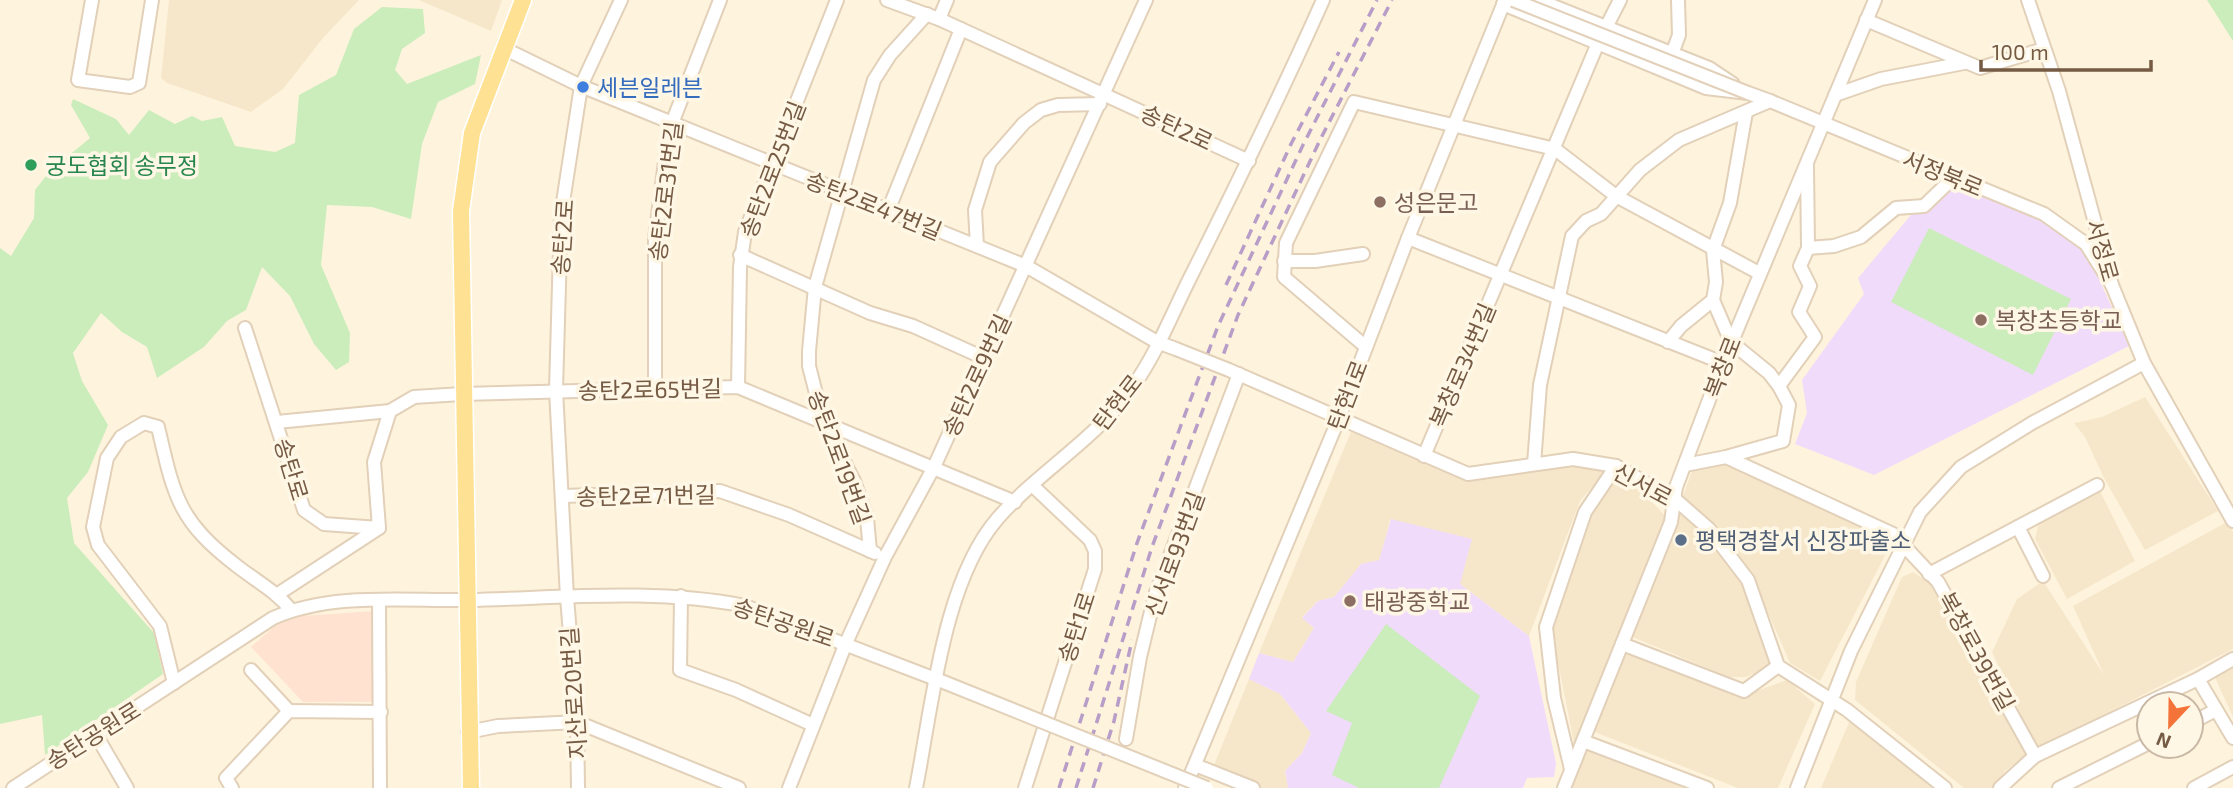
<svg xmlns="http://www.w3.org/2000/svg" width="2233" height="788" font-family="'Exo 2','Noto Sans KR',sans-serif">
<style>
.residential{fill:#f6e7cb}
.commercial{fill:#ffe3d0}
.education{fill:#f1dbfa}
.green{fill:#cbecbb}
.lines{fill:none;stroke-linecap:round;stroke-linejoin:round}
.minor-casing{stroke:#e2d0b9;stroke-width:16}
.major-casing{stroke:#fff;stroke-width:19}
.minor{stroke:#fff;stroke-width:12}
.major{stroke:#ffe193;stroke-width:16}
.rail{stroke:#b79dc7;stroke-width:3.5;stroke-dasharray:10 7;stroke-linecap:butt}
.minor-bridge-casing{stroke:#e2d0b9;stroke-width:16;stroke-linecap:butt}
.minor-bridge{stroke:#fff;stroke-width:12}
.shop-dot{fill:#3f7fe0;stroke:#fff7e5;stroke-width:2.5}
.leisure-dot{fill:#2e9e5b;stroke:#fff7e5;stroke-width:2.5}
.education-dot{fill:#8d6e63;stroke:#fff7e5;stroke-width:2.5}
.service-dot{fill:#5c6f8a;stroke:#fff7e5;stroke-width:2.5}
.labels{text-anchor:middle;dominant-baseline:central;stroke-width:7;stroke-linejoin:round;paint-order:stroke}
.shop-label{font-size:23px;fill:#366cbe;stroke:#fff7e5;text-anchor:start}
.street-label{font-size:23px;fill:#755a44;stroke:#fff7e5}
.leisure-label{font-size:23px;fill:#27864d;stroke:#fff7e5;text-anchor:start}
.education-label{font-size:23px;fill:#785e54;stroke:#fff7e5;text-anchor:start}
.service-label{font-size:23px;fill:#4e5e75;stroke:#fff7e5;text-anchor:start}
</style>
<rect width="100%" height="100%" fill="#fef4dd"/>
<g class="residential">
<path d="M169,0h190l-36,38 -40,51 -32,23 -84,-29 -6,-5z"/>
<path d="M419,0h83l-11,31z"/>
<path d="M2145,397l73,114 -73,39 -41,-72 -19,-41 -11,-14 28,-6z"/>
<path d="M1353,427l118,49 83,-11h57l-31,36 -51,135 -69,-52 -70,-64 -10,40 -19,5 -27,32 -16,4 -16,16 12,11 -21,34 -34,-9z"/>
<path d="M1735,463l150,71 5,12 -70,135 -30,-18 -39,-89 -69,-75 10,-28z"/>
<path d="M1623,471l48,51 -97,221 -22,-110 38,-124z"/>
<path d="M2099,489l36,72 -68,38 -32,-60 4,-17z"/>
<path d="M1679,513l32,28 22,29 25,44 20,49 -32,14h-17l-99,-41z"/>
<path d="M2227,522l6,10v117l-193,98 -6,-4 -42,-91 25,-53 26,-18 61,94 -31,-69z"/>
<path d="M1913,572l16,11 99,171 -23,17 -11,17h-30l-109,-88 1,-18 46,-105z"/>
<path d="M1626,647l117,49 44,-16 28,24 -37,84h-40l-146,-57z"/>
<path d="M2233,660v57l-21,-46z"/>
<path d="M1249,679l31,15 31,39 -9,20 -17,18 3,17h-26l-48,-23z"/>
<path d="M1853,713l94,75h-126z"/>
<path d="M1587,739l101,43 -2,6h-119z"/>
</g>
<path class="commercial" d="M374,611v91h-71l-52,-55 25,-22 24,-9z"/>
<g class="education">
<path d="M1952,177l101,45 21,19 18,22 37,83 -255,129 -79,-31 12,-31 -5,-33 62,-86 -6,-16 63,-75z"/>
<path d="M1391,519l81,20 -12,45 69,52 27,127 -2,14 -27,1 -4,10h-235l-3,-17 17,-18 9,-20 -31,-39 -31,-15 10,-26 34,9 21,-34 -12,-10 16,-17 16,-4 27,-33 18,-4z"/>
</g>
<g class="green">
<path d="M2207,0h26v41z"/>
<path d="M382,7l41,2 2,24 -23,16 -7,21 12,14 74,-29 -6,29 -37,18 -16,42 -11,75 -39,-12 -45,-2 -6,60 29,68 -1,29 -13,8 -22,-26 -24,-48 -28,-29 -16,43 -19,11 -23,26 -47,31 -10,-31 -25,-15 -21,-19 -28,40 9,28 26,44 -20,47 -21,26 7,45 80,90 9,41 -118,81 -3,-40 -42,9v-476l11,8 23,-38 1,-28 15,-19 40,-33 -19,-33 2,-6 43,20 13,16 20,-25 26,14 17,-8 10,5 20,-4 13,29 40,6 20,-9 4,-48 37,-20 18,-46z"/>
<path d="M1929,228l142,71 -38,76 -142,-73z"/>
<path d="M1386,624l94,72 -41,92h-80l-27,-13 20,-52 -26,-12z"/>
</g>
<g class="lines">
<g class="minor-casing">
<g id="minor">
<path d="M92,0l-14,80 52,7 9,-4 13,-83"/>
<path d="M887,0l52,19 310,142"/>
<path d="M1538,0l171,68 24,16"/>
<path d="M2028,0l31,91 53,194 32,78 89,158"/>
<path d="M1503,4l203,84 42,5 22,8 274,113 42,30 26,41"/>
<path d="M939,19l8,-19"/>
<path d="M1866,20l114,48 64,-19"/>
<path d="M503,48l78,38 445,180 131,76 19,7"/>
<path d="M1672,54l7,-19 -1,-35"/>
<path d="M1835,95l46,-16 83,-16"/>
<path d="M1807,164l1,84"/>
<path d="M888,211l73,-182"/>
<path d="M1408,238l315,125"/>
<path d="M977,246l-2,-36 15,-48 34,-39 17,-13 17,-5 42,-1"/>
<path d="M740,255l130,58 43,13 71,32"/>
<path d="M1284,261h31l48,-7"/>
<path d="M1713,300l18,42 38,31 10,13 36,-49 -16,-25 11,-26 -10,-20 8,-18 26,-2 27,-9 35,-29 28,-2 30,-29"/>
<path d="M245,328l59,182 20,14 55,4 -5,-66 16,-51 24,-14 48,-3 276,-7 277,115"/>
<path d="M1668,342l13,-16 32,-26 3,-18 -3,-32 17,-47 16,-91"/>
<path d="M1366,347l-82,-70 2,-34 68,-141 201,47 61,47 143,77"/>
<path d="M1229,370l239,104 105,-15 43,7 60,34 33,29 39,51 30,86 69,44 98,78"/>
<path d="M738,387l2,-120 5,-35 92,-232"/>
<path d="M655,391v-153l14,-107 51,-131"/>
<path d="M277,422l113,-11"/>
<path d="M1424,456l174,-413 22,-43"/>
<path d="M1726,457l57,-16 6,-36 -10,-19"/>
<path d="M1534,464l6,-79 32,-149 14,-15 15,-7 39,-44 39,-30 91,-39"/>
<path d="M1685,465l41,-8 167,77 45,48 97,174 163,-77"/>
<path d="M562,496l158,-5 69,24 86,38"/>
<path d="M2018,527l25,49"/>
<path d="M870,551l-3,-33 -13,-37 -31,-60 -14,-55v-15l6,-64 59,-207 16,-25 37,-41"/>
<path d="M1929,574l168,-89"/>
<path d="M278,594l101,-66"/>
<path d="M681,596l-1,74 56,20 77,35"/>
<path d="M379,602l1,186"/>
<path d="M1622,644l122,47 34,-25"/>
<path d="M2233,659l-35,20 35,59"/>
<path d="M251,670l38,41"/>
<path d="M174,683l-14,-57 -62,-81 -5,-18 14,-69 14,-21 23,-14 14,4c16,69 20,94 79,139 19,15 39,25 54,44"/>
<path d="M2191,723l25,-13"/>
<path d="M468,732l30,-6 79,-4 162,66"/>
<path d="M96,735l31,53"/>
<path d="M1126,739l14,-82 15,-62 84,-221"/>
<path d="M1583,741l124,47"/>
<path d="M1195,765l58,23"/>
<path d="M1571,769l-17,-71 -8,-71 39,-115 31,-46"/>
<path d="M13,788l260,-170c59,-26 132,-17 195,-18 92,-2 186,-12 277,6l201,77"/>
<path d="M232,788l-6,-10 63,-67 92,1"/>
<path d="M578,788l-1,-66 -10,-125 -11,-207 5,-175 20,-129 40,-86"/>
<path d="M789,788l57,-145 39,-86 49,-90 212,-467"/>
<path d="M916,788c16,-81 27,-207 82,-270 42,-48 99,-79 136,-133 24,-34 40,-76 59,-113 45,-90 89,-180 130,-272"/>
<path d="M1025,788l70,-219v-18l-5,-11 -57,-54"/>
<path d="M1185,788l154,-370 69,-180 97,-238"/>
<path d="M1564,788l107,-266 5,-35 47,-124 152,-363"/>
<path d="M1797,788l54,-137 69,-139 41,-45 71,-44 112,-60"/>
<path d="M2000,788l35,-32"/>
<path d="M2059,788l90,-45"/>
<path d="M2194,788l39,-21"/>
</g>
</g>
<g class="major-casing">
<path id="major" d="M471,788l-10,-577 11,-78 51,-133"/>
</g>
<use href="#minor" class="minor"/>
<use href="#major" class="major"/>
<g class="rail">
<path d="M1226,285l65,-141 48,-92"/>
<path d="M1059,788l78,-245 81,-217 85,-181 74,-145"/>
<path d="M1076,788l76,-241 86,-232 82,-175 72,-140"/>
<path d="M1093,788l21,-67 18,-81"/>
</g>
<g class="minor-bridge-casing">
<g id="minor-bridge">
<path d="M1513,0l235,93"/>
<path d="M1176,349l53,21"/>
<path d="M946,683l261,105"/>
</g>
</g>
<use href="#minor-bridge" class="minor-bridge"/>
</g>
<circle class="shop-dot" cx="583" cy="87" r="7"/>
<circle class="leisure-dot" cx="31" cy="165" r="7"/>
<g class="education-dot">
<circle cx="1380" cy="202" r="7"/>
<circle cx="1981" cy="320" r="7"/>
<circle cx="1350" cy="601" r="7"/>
</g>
<circle class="service-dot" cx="1681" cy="540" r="7"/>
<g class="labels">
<g class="shop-label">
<text x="597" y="87">세븐일레븐</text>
</g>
<g class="street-label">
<text transform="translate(1177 127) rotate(25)">송탄2로</text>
<text transform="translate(772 169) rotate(-69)">송탄2로25번길</text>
<text transform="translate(1943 173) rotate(22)">서정북로</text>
<text transform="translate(665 191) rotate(-83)">송탄2로31번길</text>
<text transform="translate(874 205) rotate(22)">송탄2로47번길</text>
<text transform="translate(562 237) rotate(-86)">송탄2로</text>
<text transform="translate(2103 250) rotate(74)">서정로</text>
<text transform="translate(1462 365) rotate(-67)">복창로34번길</text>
<text transform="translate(1722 367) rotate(-69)">복창로</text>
<text transform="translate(976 375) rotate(-65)">송탄2로9번길</text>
<text transform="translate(650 389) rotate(-1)">송탄2로65번길</text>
<text transform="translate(1347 395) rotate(-69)">탄현1로</text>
<text transform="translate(1117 402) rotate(-52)">탄현로</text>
<text transform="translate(840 457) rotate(70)">송탄2로19번길</text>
<text transform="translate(292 469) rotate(73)">송탄로</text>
<text transform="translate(1643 484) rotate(28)">신서로</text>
<text transform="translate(646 495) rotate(-1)">송탄2로71번길</text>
<text transform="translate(1174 554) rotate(-70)">신서로93번길</text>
<text transform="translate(784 622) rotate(19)">송탄공원로</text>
<text transform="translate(1076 627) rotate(-72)">송탄1로</text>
<text transform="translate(1977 651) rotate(61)">복창로39번길</text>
<text transform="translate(573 693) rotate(-94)">지산로20번길</text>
<text transform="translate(93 735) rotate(-32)">송탄공원로</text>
</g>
<g class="leisure-label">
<text x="45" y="165">궁도협회 송무정</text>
</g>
<g class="education-label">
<text x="1394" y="202">성은문고</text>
<text x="1995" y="320">복창초등학교</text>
<text x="1364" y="601">태광중학교</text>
</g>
<g class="service-label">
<text x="1695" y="540">평택경찰서 신장파출소</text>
</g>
</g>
<g transform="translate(2170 725) rotate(202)"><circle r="33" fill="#fff7e5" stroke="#c8b8a5" stroke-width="2"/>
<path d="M0-5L12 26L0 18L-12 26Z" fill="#f37338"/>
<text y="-10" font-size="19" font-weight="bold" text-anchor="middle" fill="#755a44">N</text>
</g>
<path d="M1981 60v10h170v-10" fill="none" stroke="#755a44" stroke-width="3.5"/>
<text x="1992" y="60" font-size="21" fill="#755a44" stroke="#fff7e5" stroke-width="5" paint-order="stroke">100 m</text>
</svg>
